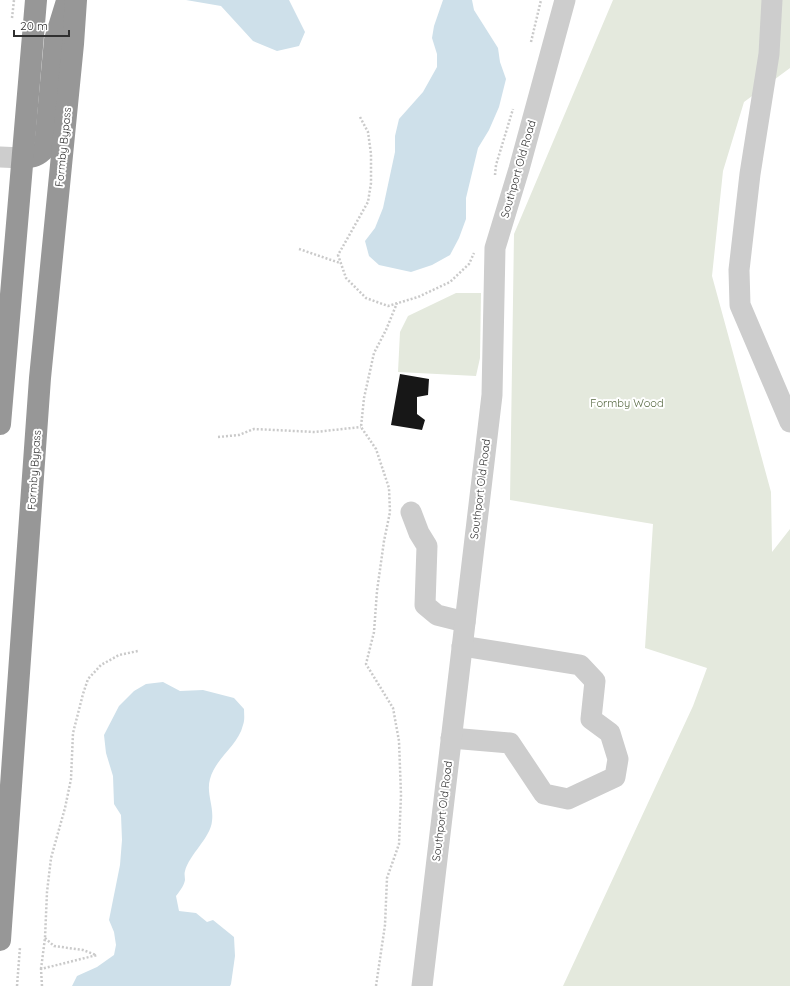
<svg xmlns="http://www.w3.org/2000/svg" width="790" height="986" font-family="Quicksand,sans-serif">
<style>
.green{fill:#e4e9dd}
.water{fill:#cee0ea}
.building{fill:#171717}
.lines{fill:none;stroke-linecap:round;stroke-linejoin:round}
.path{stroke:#cacaca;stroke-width:2.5;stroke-dasharray:2 2;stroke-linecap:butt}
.minor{stroke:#cdcdcd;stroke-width:21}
.highway{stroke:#979797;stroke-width:22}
.labels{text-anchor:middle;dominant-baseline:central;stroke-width:4;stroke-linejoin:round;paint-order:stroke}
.street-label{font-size:11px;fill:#303030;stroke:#fff}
.park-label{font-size:11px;fill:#566841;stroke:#fff}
</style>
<rect width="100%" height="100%" fill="#fff"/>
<g class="green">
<path d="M613,0h177v68l-46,34 -21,69 -11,105 59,216 1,60 18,-23v457h-227l130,-280 14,-38 -62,-20 8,-124 -143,-24 4,-266z"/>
<path d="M456,293h25l-1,65 -4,18 -78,-4 2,-40 8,-16z"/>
</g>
<g class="water">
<path d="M186,0h103l16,32 -6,14 -22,5 -24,-10 -32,-35z"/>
<path d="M443,0h29l2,10 24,38 2,14 6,17 -7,28 -10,23 -11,18 -12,50v21l-7,19 -9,17 -18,10 -21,7 -32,-7 -10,-9 -4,-15 10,-13 8,-20 12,-56v-16l4,-17 24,-27 14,-25v-13l-5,-16 2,-12z"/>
<path d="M163,682l17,9 23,-1 31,8 10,11c0,5 1,11 -1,16 -5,21 -27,32 -33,54 -4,14 4,27 2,42 -1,16 -23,34 -27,50 -1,3 0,6 0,9 -1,6 -6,12 -9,16l3,15 17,2 11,9 6,-2 21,17 1,19 -4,28 -1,2h-158l5,-10 20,-9 17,-12 2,-10 -2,-13 -5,-12 11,-55 2,-25 -1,-25 -7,-11 -1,-28 -7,-23 -2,-18 15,-29 15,-15 12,-7z"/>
</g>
<path class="building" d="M400,374l29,5 -1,16 -11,2v17l8,6 -3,10 -31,-5z"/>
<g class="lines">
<g class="path">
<path d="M12,18l2,-18"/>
<path d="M531,42l10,-42"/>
<path d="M360,117l8,15 3,22v29l-3,19 -30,53 8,23 20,20 22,8 30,-9 32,-15 19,-18 5,-11"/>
<path d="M495,175l1,-10 17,-56"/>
<path d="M299,249l41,14"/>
<path d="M218,437l21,-2 15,-6 61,3 46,-5"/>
<path d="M45,938l9,8 29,4 13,5"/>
<path d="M41,969l4,-31 2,-46 4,-34 14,-50 6,-29 2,-46 10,-39 5,-15 13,-14 18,-10 19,-4"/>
<path d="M17,986l3,-39"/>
<path d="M42,986l-1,-17 56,-14"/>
<path d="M376,986l9,-61 2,-47 12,-34 2,-49 -2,-54 -6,-33 -27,-44 8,-32 3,-41 7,-50 6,-29 -1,-24 -13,-39 -15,-22 3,-29 10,-45 12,-23 11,-27"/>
</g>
<g class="minor">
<path d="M772,0l-3,54 -19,120 -11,96 1,35 50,117"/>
<path d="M0,157l23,1"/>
<path d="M411,512l8,21 8,13 -2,59 12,10 28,7"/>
<path d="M451,738l59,5 34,51 24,5 47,-22 3,-18 -8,-26 -19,-14 4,-38 -15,-16 -118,-19"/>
<path d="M422,986l70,-591 3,-147 24,-79 46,-169"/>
</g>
<g class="highway">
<path d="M23,158c10,-1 15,-2 22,-10l10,-108 12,-39"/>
<path d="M0,424l36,-424"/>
<path d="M0,940l40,-562 33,-334 3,-44"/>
</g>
</g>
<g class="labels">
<g class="street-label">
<text transform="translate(63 147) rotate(-84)">Formby Bypass</text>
<text transform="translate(518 169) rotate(-74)">Southport Old Road</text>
<text transform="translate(34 470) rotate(-86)">Formby Bypass</text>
<text transform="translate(480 489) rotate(-83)">Southport Old Road</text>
<text transform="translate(442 811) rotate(-83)">Southport Old Road</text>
</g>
<g class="park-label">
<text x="627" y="403">Formby Wood</text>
</g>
</g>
<path d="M14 30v6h55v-6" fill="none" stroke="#303030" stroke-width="2"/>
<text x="20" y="30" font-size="12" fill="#303030" stroke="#ffffff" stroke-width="3" paint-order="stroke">20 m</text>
</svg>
